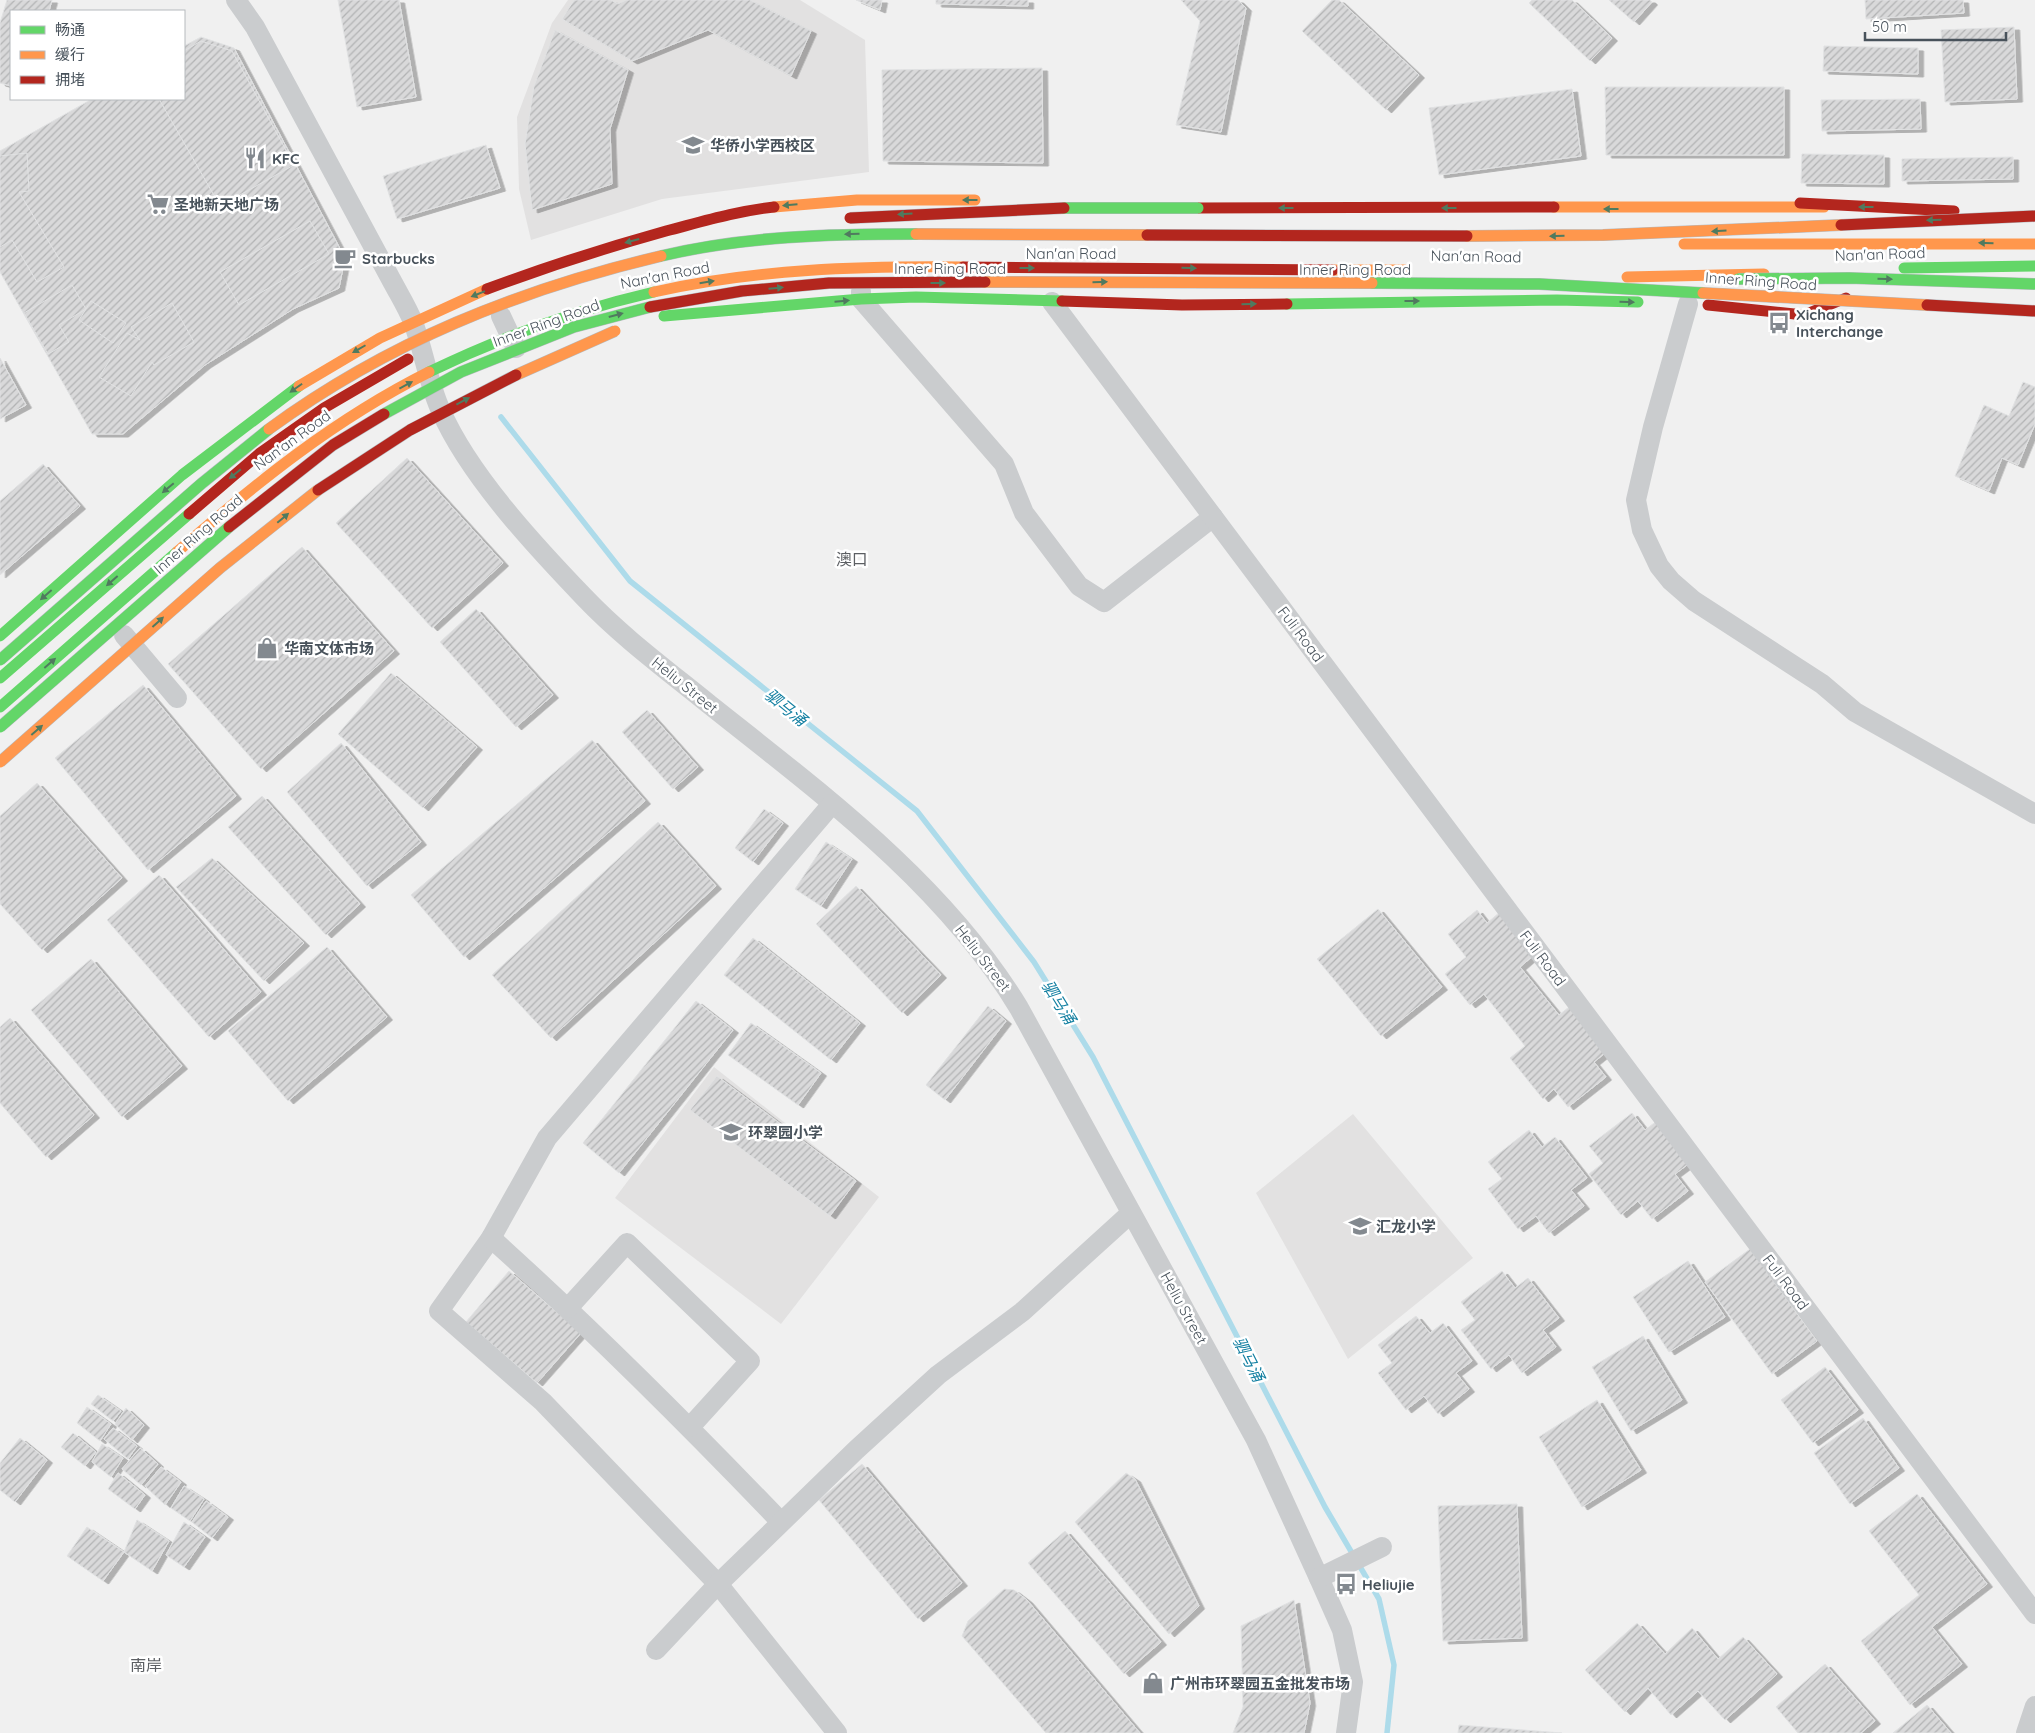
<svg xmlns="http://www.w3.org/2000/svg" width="2035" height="1733" font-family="Quicksand,'Noto Sans SC',sans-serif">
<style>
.education{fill:#e2e1e1}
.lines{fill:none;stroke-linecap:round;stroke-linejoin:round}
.stream{stroke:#addbea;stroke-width:5.5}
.building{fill:url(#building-hatch);stroke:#e1e2e3;filter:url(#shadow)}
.street{stroke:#caccce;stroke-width:20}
.fast{stroke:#63d668;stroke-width:11}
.slow{stroke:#ff974d;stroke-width:11}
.jam{stroke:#b3261e;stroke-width:11}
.fast-bridge-casing{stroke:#b5babf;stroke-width:12;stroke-linecap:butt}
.slow-bridge-casing{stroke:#b5babf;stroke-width:12;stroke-linecap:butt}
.jam-bridge-casing{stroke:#b5babf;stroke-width:12;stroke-linecap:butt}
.fast-bridge{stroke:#63d668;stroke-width:11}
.slow-bridge{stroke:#ff974d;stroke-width:11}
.jam-bridge{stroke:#b3261e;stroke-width:11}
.oneway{fill:#507a5f}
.labels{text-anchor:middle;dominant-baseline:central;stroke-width:5;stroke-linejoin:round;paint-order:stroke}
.poi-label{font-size:15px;font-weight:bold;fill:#48525b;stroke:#fff;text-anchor:start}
.street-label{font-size:15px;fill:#48525b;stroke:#fff}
.neighbourhood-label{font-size:16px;fill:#5c5f63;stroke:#fff}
.water-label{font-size:16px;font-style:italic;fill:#1480a2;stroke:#fff}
</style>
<defs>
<pattern id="building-hatch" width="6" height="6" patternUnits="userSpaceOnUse" patternTransform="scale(1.25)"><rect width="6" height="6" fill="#d9d9da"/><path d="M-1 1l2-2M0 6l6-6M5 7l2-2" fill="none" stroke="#b2b3b4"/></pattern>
<filter id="shadow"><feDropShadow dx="5.5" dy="3" stdDeviation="0" flood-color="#0004"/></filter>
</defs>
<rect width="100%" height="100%" fill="#f0f0f0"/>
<g class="education">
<path d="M568,0h232l65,40 4,132 -207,27 -131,41 -12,-51 -2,-72 35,-94z"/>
<path d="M714,1067l165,130 -98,127 -166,-126z"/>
<path d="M1353,1114l120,144 -125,101 -92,-166z"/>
</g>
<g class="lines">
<path class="stream" d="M501,417l129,164 287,230 117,151 59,95 232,450 54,92 15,66 -7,68"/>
</g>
<g class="building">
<path d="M7,0h45l-3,11h-38v75l-11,-3v-60z"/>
<path d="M338,0h61l17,97 -59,10z"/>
<path d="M574,0h37l7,4 8,-4h124l61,31 -20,45 -83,-46 -76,31 -70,-42z"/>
<path d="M856,0h26l-2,10z"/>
<path d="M936,0h92v6l-92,-2z"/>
<path d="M1181,0h57l8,8 -25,124 -45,-7 24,-104z"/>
<path d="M1332,0h7l80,75 -33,35 -84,-79z"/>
<path d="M1532,0h40l40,38 -22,23 -61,-58z"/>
<path d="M1609,0h41l2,2 -18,20z"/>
<path d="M1865,0h98l1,13 -98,6z"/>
<path d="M2014,27l3,72 -72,3 -4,-72z"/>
<path d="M555,30l73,40 -18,59 2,55 -80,26 -7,-66 9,-58z"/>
<path d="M201,37l33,11 111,210 -6,30 -46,21 -88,56 -82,69h-31l-92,-162v-121l92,-52h92v-53z"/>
<path d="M201,41l31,10 62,114 -74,41 -61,-107h25v-48z"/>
<path d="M1824,46l94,2v26l-95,-3z"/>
<path d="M1042,68l1,95 -160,-2 -1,-91z"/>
<path d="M1605,87h179v68h-178z"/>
<path d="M1572,89l9,67 -142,19 -10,-67z"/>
<path d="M1920,99l1,30 -99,2 -1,-31z"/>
<path d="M486,145l14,43 -103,31 -14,-43z"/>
<path d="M27,153l2,38 -10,1 45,75 -27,15 -25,-42 -12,7v-91z"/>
<path d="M1802,154l82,1v29l-83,-1z"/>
<path d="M2013,157v22l-111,2v-22z"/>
<path d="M310,221l19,33 -90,51 -19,-33z"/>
<path d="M72,285l14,24 -27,16 10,17 -21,12 -24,-41z"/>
<path d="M91,301l35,22 -13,20 -34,-23z"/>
<path d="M172,303l22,39 -40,23 -2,-3 -21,34 -32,-19 28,-44 13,7 -9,-13z"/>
<path d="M0,358l26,47 -26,14z"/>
<path d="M2023,382l12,5v37l-17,41 -16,-7 -13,33 -34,-15 29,-71 25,11z"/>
<path d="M407,458l96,105 -71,65 -96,-105z"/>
<path d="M43,464l37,42 -80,69v-74z"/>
<path d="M302,547l92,104 -133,118 -93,-105z"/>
<path d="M476,609l77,86 -37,32 -76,-85z"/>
<path d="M391,673l86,74 -54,61 -85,-74z"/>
<path d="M143,685l93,111 -88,74 -93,-112z"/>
<path d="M647,710l51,57 -25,22 -51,-57z"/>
<path d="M592,740l53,61 -181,156 -53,-62z"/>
<path d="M341,743l80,99 -54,44 -80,-94z"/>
<path d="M37,783l85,95 -80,72 -42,-46v-88z"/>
<path d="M262,796l98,108 -34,31 -98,-108z"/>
<path d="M764,809l19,14 -30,39 -18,-14z"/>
<path d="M658,822l58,64 -165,152 -59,-63z"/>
<path d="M826,842l26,17 -31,47 -26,-17z"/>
<path d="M212,858l92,85 -40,38 -88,-94z"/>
<path d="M159,875l102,117 -52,45 -102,-117z"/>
<path d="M856,886l85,89 -39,38 -86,-89z"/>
<path d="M1378,909l64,78 -61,49 -64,-77z"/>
<path d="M1477,910l10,13 13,-11 34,43 -14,12 39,48 15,-12 36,46 -16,13 12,15 -38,30 -14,-18 -11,10 -33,-41 15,-12 -41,-52 -14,11 -25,-31 21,-17 -18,-23z"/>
<path d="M753,938l107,85 -29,37 -107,-85z"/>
<path d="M327,947l60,70 -99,84 -60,-70z"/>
<path d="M91,959l91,107 -60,51 -91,-107z"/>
<path d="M696,1001l37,29 -114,143 -36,-30z"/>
<path d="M988,1006l18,15 -61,79 -19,-15z"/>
<path d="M10,1018l84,97 -48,42 -46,-54v-76z"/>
<path d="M751,1023l70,50 -23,32 -70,-50z"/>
<path d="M717,1076l139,105 -26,35 -140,-106z"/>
<path d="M1632,1113l13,17 13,-10 33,42 -16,12 13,17 -36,28 -14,-18 -17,14 -32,-41 14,-11 -14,-17z"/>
<path d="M1529,1130l13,17 13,-10 32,41 -16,12 13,16 -35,27 -13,-17 -18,13 -30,-40 14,-10 -14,-17z"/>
<path d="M1750,1249l67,92 -45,33 -67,-92z"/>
<path d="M1688,1261l37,56 -56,35 -36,-55z"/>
<path d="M509,1271l72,62 -44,50 -71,-61z"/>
<path d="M1502,1271l13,17 13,-10 31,40 -16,12 13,17 -34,26 -13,-18 -18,14 -30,-39 14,-10 -14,-18z"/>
<path d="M1416,1316l14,17 13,-10 29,38 -16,12 13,16 -31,25 -14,-18 -18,14 -28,-37 14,-10 -14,-18z"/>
<path d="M1643,1336l39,64 -51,31 -39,-64z"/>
<path d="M1825,1367l33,43 -45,33 -32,-43z"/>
<path d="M98,1395l23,16 -8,10 -22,-17z"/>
<path d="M1597,1400l44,70 -59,37 -43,-70z"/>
<path d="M87,1407l24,17 -11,17 -23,-18z"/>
<path d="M126,1408l18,17 -12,15 -17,-16z"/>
<path d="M1863,1418l36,50 -49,36 -36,-51z"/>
<path d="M113,1428l24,18 -9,13 -24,-20z"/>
<path d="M73,1433l23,19 -11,14 -24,-19z"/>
<path d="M20,1438l27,22 -32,42 -15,-12v-27z"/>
<path d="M102,1444l21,14 -12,19 -19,-15z"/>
<path d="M140,1448l18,16 -17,21 -19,-16z"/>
<path d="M862,1464l100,119 -44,36 -99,-119z"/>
<path d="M161,1467l20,15 -16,23 -20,-19z"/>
<path d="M118,1473l27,22 -10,14 -27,-20z"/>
<path d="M1126,1473l9,6 64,127 -30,28 -94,-112z"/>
<path d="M184,1486l20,13 -14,22 -19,-13z"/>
<path d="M1917,1494l70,90 -55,43 30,37 -52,41 -49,-64 58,-46 -50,-64z"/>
<path d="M206,1501l22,16 -16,21 -20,-16z"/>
<path d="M1517,1504l5,134 -79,3 -5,-135z"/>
<path d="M137,1520l32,21 -17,30 -28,-19z"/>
<path d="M184,1522l21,15 -21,30 -18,-12z"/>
<path d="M87,1527l37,25 -21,29 -36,-25z"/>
<path d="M1065,1531l96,111 -37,32 -96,-111z"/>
<path d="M1004,1589l10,1 13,10 113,133h-94l-84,-97 6,-15z"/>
<path d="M1294,1600l16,103 -6,30h-71l10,-26 -2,-81z"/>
<path d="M1637,1623l28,31 27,-26 26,31 25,-22 34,37 -52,46 -27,-29 -27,24 -23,-27 -23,24 -40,-42z"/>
<path d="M1825,1664l50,57 -14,12h-63l-22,-26z"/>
<path d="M1927,1705l24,28h-58z"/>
<path d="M1459,1725l103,8h-104z"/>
</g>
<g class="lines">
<g class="street">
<path d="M236,0l19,27 138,256c7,13 15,26 20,39 11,29 15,61 28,89 28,64 94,135 143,186 38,40 83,73 126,108 112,89 234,179 309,303l237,432 63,138 23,52 11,52 -7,51"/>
<path d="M861,291v8l143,165 20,49 55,73 25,16 109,-85"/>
<path d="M1052,302l983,1312"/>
<path d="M1688,304l-35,123 -17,73 6,30 17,36 12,15 23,20 128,83 33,28 180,102"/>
<path d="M501,316l15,32"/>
<path d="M124,635l53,63"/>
<path d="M832,804l-285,334 -56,100 -52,73 104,91 175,182 119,149"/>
<path d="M491,1238c101,91 196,186 290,284"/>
<path d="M568,1308l59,-65 123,118 -60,66"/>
<path d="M1319,1578l63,-31"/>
<path d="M656,1650l62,-66 138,-134 82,-75 84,-63 109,-99"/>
<path d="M2026,1733l9,-27"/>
</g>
<g class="fast">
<path d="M1904,268l131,-2"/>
<path d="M1287,304l270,-4 81,2"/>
<path d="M664,316l197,-17 55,-2 146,4"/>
<path d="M429,372c72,-35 147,-62 225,-80"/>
<path d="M0,636l182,-161 117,-89"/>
<path d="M0,678l189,-164"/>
<path d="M0,707l177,-155"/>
</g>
<g class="slow">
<path d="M774,207l83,-7h118"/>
<path d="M1554,207h270"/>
<path d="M1684,244h351"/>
<path d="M1333,270h73"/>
<path d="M1627,277l137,-3"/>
<path d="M654,292c102,-23 205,-26 309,-25"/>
<path d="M299,386l81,-48 107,-49"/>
<path d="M177,552c79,-69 158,-133 252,-180"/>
</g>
<g class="jam">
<path d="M1800,203l154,8"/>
<path d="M1198,208l356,-1"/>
<path d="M963,267l370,3"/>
<path d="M487,289c59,-22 118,-41 179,-58 35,-9 71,-20 108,-24"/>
<path d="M1062,301l120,4 105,-1"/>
<path d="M1708,305l96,10 42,-17"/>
<path d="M189,514l71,-61 64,-45 84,-49"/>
</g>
<g class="fast-bridge-casing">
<g id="fast-bridge">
<path d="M1064,208h134"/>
<path d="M661,256c83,-20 169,-22 255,-22"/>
<path d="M1738,279l111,-1 186,6"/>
<path d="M1372,283l167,1 164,9"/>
<path d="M384,414l77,-42 113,-45 76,-20"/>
<path d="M0,660l201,-176 68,-55"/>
<path d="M0,727l229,-200"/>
</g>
</g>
<g class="slow-bridge-casing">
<g id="slow-bridge">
<path d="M916,234l231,1"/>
<path d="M1467,236l136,-1 238,-10"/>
<path d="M985,282l387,1"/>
<path d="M1703,293l224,12"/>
<path d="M516,375l99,-44"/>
<path d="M269,429c119,-87 249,-139 392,-173"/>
<path d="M0,762l220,-194 98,-78"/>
</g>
</g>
<g class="jam-bridge-casing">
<g id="jam-bridge">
<path d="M850,218l214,-10"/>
<path d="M1841,225l194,-9"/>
<path d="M1147,235l320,1"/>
<path d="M1927,305l108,6"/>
<path d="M650,307l92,-16 87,-8 156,-1"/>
<path d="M318,490l92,-60 106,-55"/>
<path d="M229,527l104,-82 51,-31"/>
</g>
</g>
<use href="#fast-bridge" class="fast-bridge"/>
<use href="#slow-bridge" class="slow-bridge"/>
<use href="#jam-bridge" class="jam-bridge"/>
</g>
<defs><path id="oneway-solid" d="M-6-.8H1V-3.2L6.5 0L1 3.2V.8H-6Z" transform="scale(1.25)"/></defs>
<g class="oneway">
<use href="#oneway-solid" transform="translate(970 200) rotate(-180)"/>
<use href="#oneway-solid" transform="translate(790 205) rotate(175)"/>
<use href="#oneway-solid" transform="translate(1866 207) rotate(180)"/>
<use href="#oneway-solid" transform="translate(1286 208) rotate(-180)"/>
<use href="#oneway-solid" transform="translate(1449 208) rotate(-180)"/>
<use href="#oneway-solid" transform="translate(1611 209) rotate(-180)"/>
<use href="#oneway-solid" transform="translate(905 214) rotate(176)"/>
<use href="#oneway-solid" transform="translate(1934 220) rotate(178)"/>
<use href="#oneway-solid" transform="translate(1719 231) rotate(177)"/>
<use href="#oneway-solid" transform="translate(852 234) rotate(179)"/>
<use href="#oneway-solid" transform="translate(1557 236) rotate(179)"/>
<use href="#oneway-solid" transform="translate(632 241) rotate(165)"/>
<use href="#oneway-solid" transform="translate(1986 243) rotate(-179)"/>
<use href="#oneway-solid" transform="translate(1027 268)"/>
<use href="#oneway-solid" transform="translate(1189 268) rotate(1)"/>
<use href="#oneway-solid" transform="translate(1885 279) rotate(2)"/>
<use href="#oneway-solid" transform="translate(707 282) rotate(-9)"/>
<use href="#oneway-solid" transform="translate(1100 282) rotate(-1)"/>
<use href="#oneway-solid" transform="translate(938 283)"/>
<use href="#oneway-solid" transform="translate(776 288) rotate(-5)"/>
<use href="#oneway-solid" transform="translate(478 294) rotate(158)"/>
<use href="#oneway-solid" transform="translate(842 301) rotate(-5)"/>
<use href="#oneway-solid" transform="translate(1412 301)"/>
<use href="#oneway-solid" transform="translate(1627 302) rotate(2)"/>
<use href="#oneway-solid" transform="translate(1249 304) rotate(-1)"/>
<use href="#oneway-solid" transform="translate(616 315) rotate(-15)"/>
<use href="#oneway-solid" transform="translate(359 349) rotate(150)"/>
<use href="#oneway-solid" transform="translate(406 385) rotate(-28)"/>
<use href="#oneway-solid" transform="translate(296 388) rotate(145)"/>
<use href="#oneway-solid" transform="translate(463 401) rotate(-28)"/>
<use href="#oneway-solid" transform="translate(235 474) rotate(141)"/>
<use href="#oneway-solid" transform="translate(168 488) rotate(140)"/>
<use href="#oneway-solid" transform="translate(283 518) rotate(-40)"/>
<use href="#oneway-solid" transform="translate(112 581) rotate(139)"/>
<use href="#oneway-solid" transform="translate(46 595) rotate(139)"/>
<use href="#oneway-solid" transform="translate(158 622) rotate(-42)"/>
<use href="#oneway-solid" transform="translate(50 663) rotate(-41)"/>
<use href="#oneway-solid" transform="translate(37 730) rotate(-41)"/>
</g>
<defs>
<g id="school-bare" transform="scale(1.725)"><path d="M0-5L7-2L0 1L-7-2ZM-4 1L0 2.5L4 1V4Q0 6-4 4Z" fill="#83898f" stroke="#fff" stroke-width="2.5" paint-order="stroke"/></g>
<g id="restaurant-bare" transform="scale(1.725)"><path d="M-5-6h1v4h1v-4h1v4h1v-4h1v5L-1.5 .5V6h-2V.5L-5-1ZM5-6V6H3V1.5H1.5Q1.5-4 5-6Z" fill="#83898f" stroke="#fff" stroke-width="2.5" paint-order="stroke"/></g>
<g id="supermarket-bare" transform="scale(1.725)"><path d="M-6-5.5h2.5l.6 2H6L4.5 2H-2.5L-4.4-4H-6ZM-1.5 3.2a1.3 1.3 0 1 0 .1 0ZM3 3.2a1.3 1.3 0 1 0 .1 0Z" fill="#83898f" stroke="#fff" stroke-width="2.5" paint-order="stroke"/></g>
<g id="cafe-bare" transform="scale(1.725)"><path d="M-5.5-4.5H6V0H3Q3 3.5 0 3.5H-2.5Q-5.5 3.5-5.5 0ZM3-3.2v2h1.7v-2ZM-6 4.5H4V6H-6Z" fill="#83898f" stroke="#fff" stroke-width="2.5" paint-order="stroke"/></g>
<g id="bus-bare" transform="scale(1.725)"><path d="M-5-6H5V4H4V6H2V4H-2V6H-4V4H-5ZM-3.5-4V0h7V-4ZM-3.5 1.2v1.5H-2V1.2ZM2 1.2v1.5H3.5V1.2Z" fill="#83898f" stroke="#fff" stroke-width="2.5" paint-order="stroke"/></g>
<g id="shop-bare" transform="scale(1.725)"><path d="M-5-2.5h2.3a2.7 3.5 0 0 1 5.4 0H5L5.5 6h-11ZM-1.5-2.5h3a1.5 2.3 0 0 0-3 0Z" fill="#83898f" stroke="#fff" stroke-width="2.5" paint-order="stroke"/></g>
</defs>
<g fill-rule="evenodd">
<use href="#school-bare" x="693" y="145"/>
<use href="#restaurant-bare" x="255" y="158"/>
<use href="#supermarket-bare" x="158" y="204"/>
<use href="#cafe-bare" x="345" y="258"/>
<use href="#bus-bare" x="1779" y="323"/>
<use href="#shop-bare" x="267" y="648"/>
<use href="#school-bare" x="731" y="1132"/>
<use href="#school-bare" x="1360" y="1226"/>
<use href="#bus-bare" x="1346" y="1584"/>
<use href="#shop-bare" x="1153" y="1683"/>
</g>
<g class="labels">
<g class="poi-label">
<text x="710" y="145">华侨小学西校区</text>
<text x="272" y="158">KFC</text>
<text x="174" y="204">圣地新天地广场</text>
<text x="362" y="258">Starbucks</text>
<text x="1796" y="314">Xichang<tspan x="1796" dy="17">Interchange</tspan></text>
<text x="284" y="648">华南文体市场</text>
<text x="748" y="1132">环翠园小学</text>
<text x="1376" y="1226">汇龙小学</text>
<text x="1362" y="1584">Heliujie</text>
<text x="1170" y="1683">广州市环翠园五金批发市场</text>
</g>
<g class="street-label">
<text x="1071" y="253">Nan'an Road</text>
<text transform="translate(1880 254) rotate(-2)">Nan'an Road</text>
<text transform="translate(1476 256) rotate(1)">Nan'an Road</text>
<text x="950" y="268">Inner Ring Road</text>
<text x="1355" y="269">Inner Ring Road</text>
<text transform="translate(665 275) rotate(-11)">Nan'an Road</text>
<text transform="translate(1761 281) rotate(4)">Inner Ring Road</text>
<text transform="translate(546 323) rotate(-20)">Inner Ring Road</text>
<text transform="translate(292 440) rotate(-36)">Nan'an Road</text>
<text transform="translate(198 534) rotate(-41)">Inner Ring Road</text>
<text transform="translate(1301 634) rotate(53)">Fuli Road</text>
<text transform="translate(685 685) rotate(39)">Heliu Street</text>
<text transform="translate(983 958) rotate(52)">Heliu Street</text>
<text transform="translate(1543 958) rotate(53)">Fuli Road</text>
<text transform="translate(1786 1282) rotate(53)">Fuli Road</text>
<text transform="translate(1184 1308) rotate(61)">Heliu Street</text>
</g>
<g class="neighbourhood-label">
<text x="852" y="559">澳口</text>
<text x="146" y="1665">南岸</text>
</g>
<g class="water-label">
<text transform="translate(786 707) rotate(39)">驷马涌</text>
<text transform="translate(1059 1002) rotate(58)">驷马涌</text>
<text transform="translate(1249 1359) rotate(63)">驷马涌</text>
</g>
</g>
<rect x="10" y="10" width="175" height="90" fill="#ffffff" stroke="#b6babd"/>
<rect x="20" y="26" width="25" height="8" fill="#63d668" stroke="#b6babd"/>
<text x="55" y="35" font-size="15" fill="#48525b">畅通</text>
<rect x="20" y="51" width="25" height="8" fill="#ff974d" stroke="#b6babd"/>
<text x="55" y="60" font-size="15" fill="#48525b">缓行</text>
<rect x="20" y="76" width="25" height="8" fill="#b3261e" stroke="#b6babd"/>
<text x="55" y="85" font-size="15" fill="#48525b">拥堵</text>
<path d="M1865 32v8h141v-8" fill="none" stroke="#48525b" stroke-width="2.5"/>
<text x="1872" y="32" font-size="15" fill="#48525b" stroke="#ffffff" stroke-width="4" paint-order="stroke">50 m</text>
</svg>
